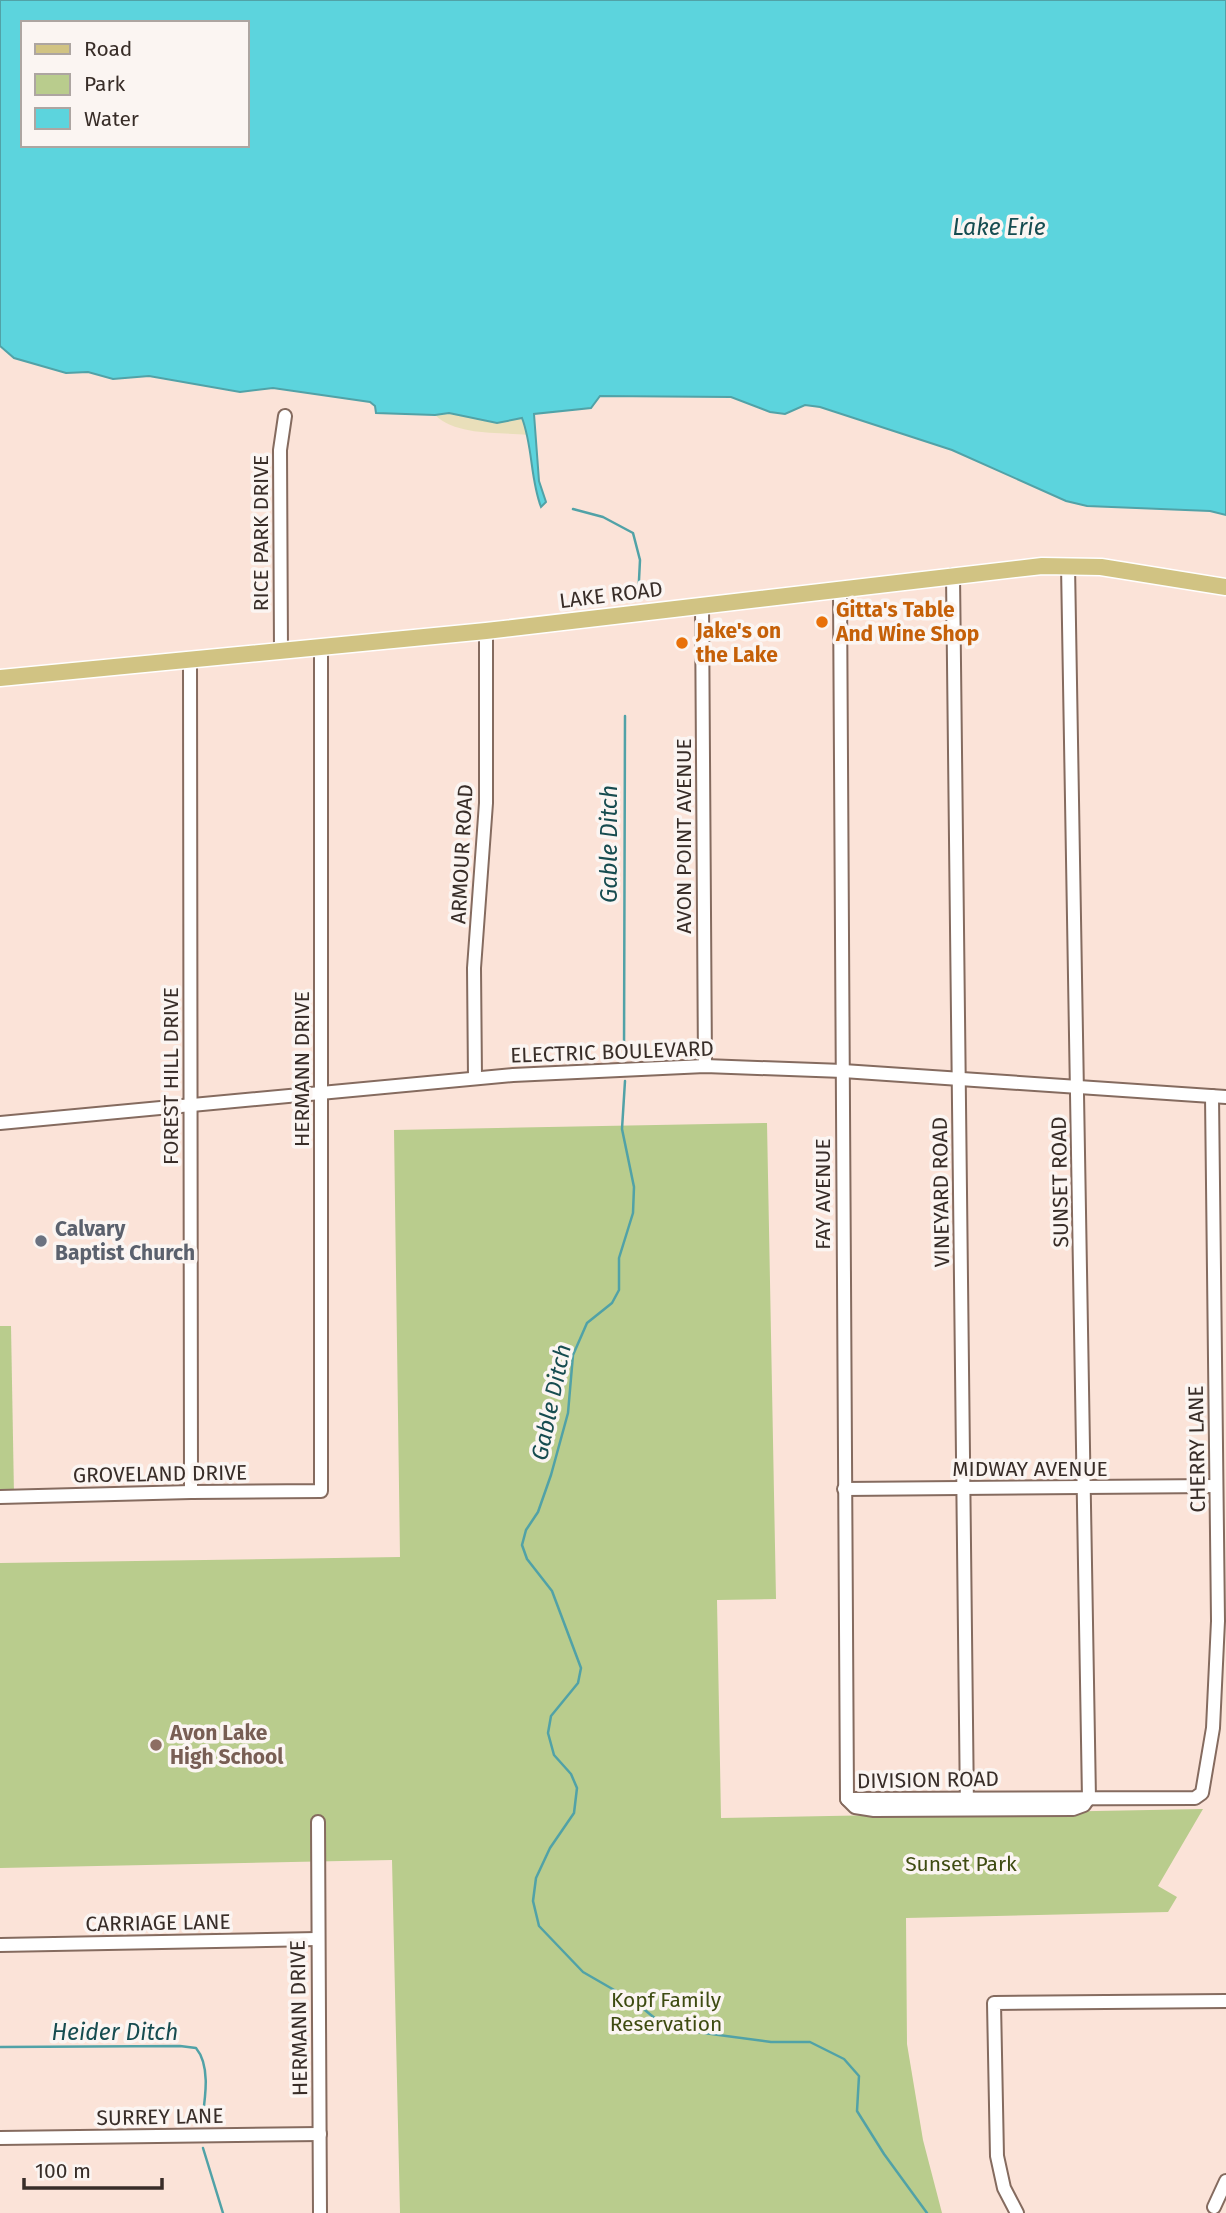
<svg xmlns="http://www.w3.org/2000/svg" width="1226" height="2213" font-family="'Fira Sans',sans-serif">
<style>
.green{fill:#b9cc8d}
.sand{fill:#e9dfba}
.water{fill:#5cd4dd;stroke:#51a2a7;stroke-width:2;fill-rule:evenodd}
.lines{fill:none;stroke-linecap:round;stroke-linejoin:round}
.stream{stroke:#51a2a7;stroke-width:2.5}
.minor-casing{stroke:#856b5f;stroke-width:16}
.major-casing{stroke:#fff;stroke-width:19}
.minor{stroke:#fff;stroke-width:12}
.major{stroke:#d1c383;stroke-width:16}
.food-dot{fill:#e8710a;stroke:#fbf5f2;stroke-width:2.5}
.worship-dot{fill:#6b7280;stroke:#fbf5f2;stroke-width:2.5}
.education-dot{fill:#8d6e63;stroke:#fbf5f2;stroke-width:2.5}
.labels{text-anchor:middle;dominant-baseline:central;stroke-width:7;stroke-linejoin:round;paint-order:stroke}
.street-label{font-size:21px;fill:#382d28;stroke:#fbf5f2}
.food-label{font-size:21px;font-weight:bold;fill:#c56008;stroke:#fbf5f2;text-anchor:start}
.worship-label{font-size:21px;font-weight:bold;fill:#5b616d;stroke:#fbf5f2;text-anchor:start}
.education-label{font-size:21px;font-weight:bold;fill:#785e54;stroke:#fbf5f2;text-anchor:start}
.park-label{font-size:21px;fill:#3e4b11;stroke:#fbf5f2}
.water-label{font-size:23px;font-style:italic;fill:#164c50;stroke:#fbf5f2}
</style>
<rect width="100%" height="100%" fill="#fbe3d8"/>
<g class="green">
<path d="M767,1123l9,476 -59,1 4,218 482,-9 -45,77 19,11 -9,15 -262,6 1,126 16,96 19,73h-542l-8,-353 -392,8v-305l400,-6 -6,-427z"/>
<path d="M0,1326h11l3,169h-14z"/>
</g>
<path class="sand" d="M449,413l48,10 25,-5 6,17c-30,-3 -71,1 -93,-20z"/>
<path class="water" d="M0,0h1226v515l-16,-4 -123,-5 -21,-5 -114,-51 -132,-43 -15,-2 -20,9 -15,-2 -39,-15 -131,-1 -9,12 -57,6 5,67 7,21 -5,5c-11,-29 -8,-60 -19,-89l-25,5 -48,-10 -14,2 -59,-2 -1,-7 -5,-4 -97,-14 -33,4 -91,-16 -36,3 -25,-7 -22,1 -52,-15 -14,-12zM23,23h224v122h-224z"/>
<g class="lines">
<g class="stream">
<path d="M573,509l30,8 30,16 7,27 -2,40"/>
<path d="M624,1056l1,-340"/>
<path d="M625,1081l-3,48 12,58 -1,26 -14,45v32l-7,13 -25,20 -14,32 -5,58 -17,62 -13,37 -12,18 -4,15 5,14 25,32 29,77 -3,15 -27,33 -3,17 6,22 17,19 6,14 -3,25 -24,35 -14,30 -3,23 6,25 44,46 52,30 27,22 19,6 90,12h39l34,17 15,17 -2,35 27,43 43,59"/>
<path d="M0,2047l180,-1 16,2c15,18 9,51 6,73"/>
<path d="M203,2148l20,65"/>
</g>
<g class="minor-casing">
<g id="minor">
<path d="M1068,565l21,1234"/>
<path d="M953,575l14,1234"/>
<path d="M840,589l7,1210"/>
<path d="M702,605l3,461"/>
<path d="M281,651l-1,-201 5,-34"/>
<path d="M190,660l1,832"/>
<path d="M475,1078l-1,-110 12,-165v-172"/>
<path d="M0,1123l513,-48 192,-9 138,5 383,26"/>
<path d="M844,1489l372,-3"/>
<path d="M0,1497l191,-5 130,-1v-844"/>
<path d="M847,1799l348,-1 7,-5 11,-65 5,-107 -6,-525"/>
<path d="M848,1800l7,7 19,3 199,-1 11,-4 4,-6"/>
<path d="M318,1822l2,391"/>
<path d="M0,1945l317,-6"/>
<path d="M0,2138l320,-4"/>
<path d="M1214,2207l12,-26"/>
<path d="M1017,2213l-13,-25 -7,-32 -3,-153 232,-2"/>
</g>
</g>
<g class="major-casing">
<path id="major" d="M0,678l486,-47 556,-65 59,1 125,20"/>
</g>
<use href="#minor" class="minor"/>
<use href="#major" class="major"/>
</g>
<g class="food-dot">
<circle cx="822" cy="622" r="7"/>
<circle cx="682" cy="643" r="7"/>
</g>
<circle class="worship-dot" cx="41" cy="1241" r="7"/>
<circle class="education-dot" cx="156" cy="1745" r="7"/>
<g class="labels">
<g class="street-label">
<text transform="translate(261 533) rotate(-90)">RICE PARK DRIVE</text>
<text transform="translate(611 595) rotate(-7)">LAKE ROAD</text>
<text transform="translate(684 836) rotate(-90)">AVON POINT AVENUE</text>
<text transform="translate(462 854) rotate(-87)">ARMOUR ROAD</text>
<text transform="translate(612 1052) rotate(-2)">ELECTRIC BOULEVARD</text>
<text transform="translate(302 1069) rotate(-90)">HERMANN DRIVE</text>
<text transform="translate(171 1076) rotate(-90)">FOREST HILL DRIVE</text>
<text transform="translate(1060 1182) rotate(-91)">SUNSET ROAD</text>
<text transform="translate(941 1192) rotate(-91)">VINEYARD ROAD</text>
<text transform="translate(823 1194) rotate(-90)">FAY AVENUE</text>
<text transform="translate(1197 1449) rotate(-91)">CHERRY LANE</text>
<text x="1030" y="1469">MIDWAY AVENUE</text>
<text transform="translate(160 1474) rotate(-1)">GROVELAND DRIVE</text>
<text transform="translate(928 1780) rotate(-1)">DIVISION ROAD</text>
<text transform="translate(158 1923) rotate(-1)">CARRIAGE LANE</text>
<text transform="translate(299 2018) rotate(-91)">HERMANN DRIVE</text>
<text transform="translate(160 2117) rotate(-1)">SURREY LANE</text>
</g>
<g class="food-label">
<text x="836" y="610">Gitta's Table<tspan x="836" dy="24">And Wine Shop</tspan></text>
<text x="696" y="631">Jake's on<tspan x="696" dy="24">the Lake</tspan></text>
</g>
<g class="worship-label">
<text x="55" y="1229">Calvary<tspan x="55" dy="24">Baptist Church</tspan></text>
</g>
<g class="education-label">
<text x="170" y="1733">Avon Lake<tspan x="170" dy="24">High School</tspan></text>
</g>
<g class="park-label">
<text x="961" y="1864">Sunset Park</text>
<text x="666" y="2000">Kopf Family<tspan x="666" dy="24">Reservation</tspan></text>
</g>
<g class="water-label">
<text x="999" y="227">Lake Erie</text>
<text transform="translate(609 844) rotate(-90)">Gable Ditch</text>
<text transform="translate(551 1402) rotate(-78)">Gable Ditch</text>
<text x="115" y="2032">Heider Ditch</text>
</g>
</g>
<rect x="21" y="21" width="228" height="126" fill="#fbf5f2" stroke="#ada5a1" stroke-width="2"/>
<rect x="35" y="44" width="35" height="10" fill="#d1c383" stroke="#ada5a1" stroke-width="2"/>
<text x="84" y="56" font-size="21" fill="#382d28">Road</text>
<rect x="35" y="74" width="35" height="21" fill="#b9cc8d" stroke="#ada5a1" stroke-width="2"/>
<text x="84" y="91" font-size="21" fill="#382d28">Park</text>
<rect x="35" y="108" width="35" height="21" fill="#5cd4dd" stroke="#ada5a1" stroke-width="2"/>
<text x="84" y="126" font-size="21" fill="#382d28">Water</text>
<path d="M24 2178v10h138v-10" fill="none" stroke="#382d28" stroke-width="3.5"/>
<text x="35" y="2178" font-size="21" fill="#382d28" stroke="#fbf5f2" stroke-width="5" paint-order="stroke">100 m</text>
</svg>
